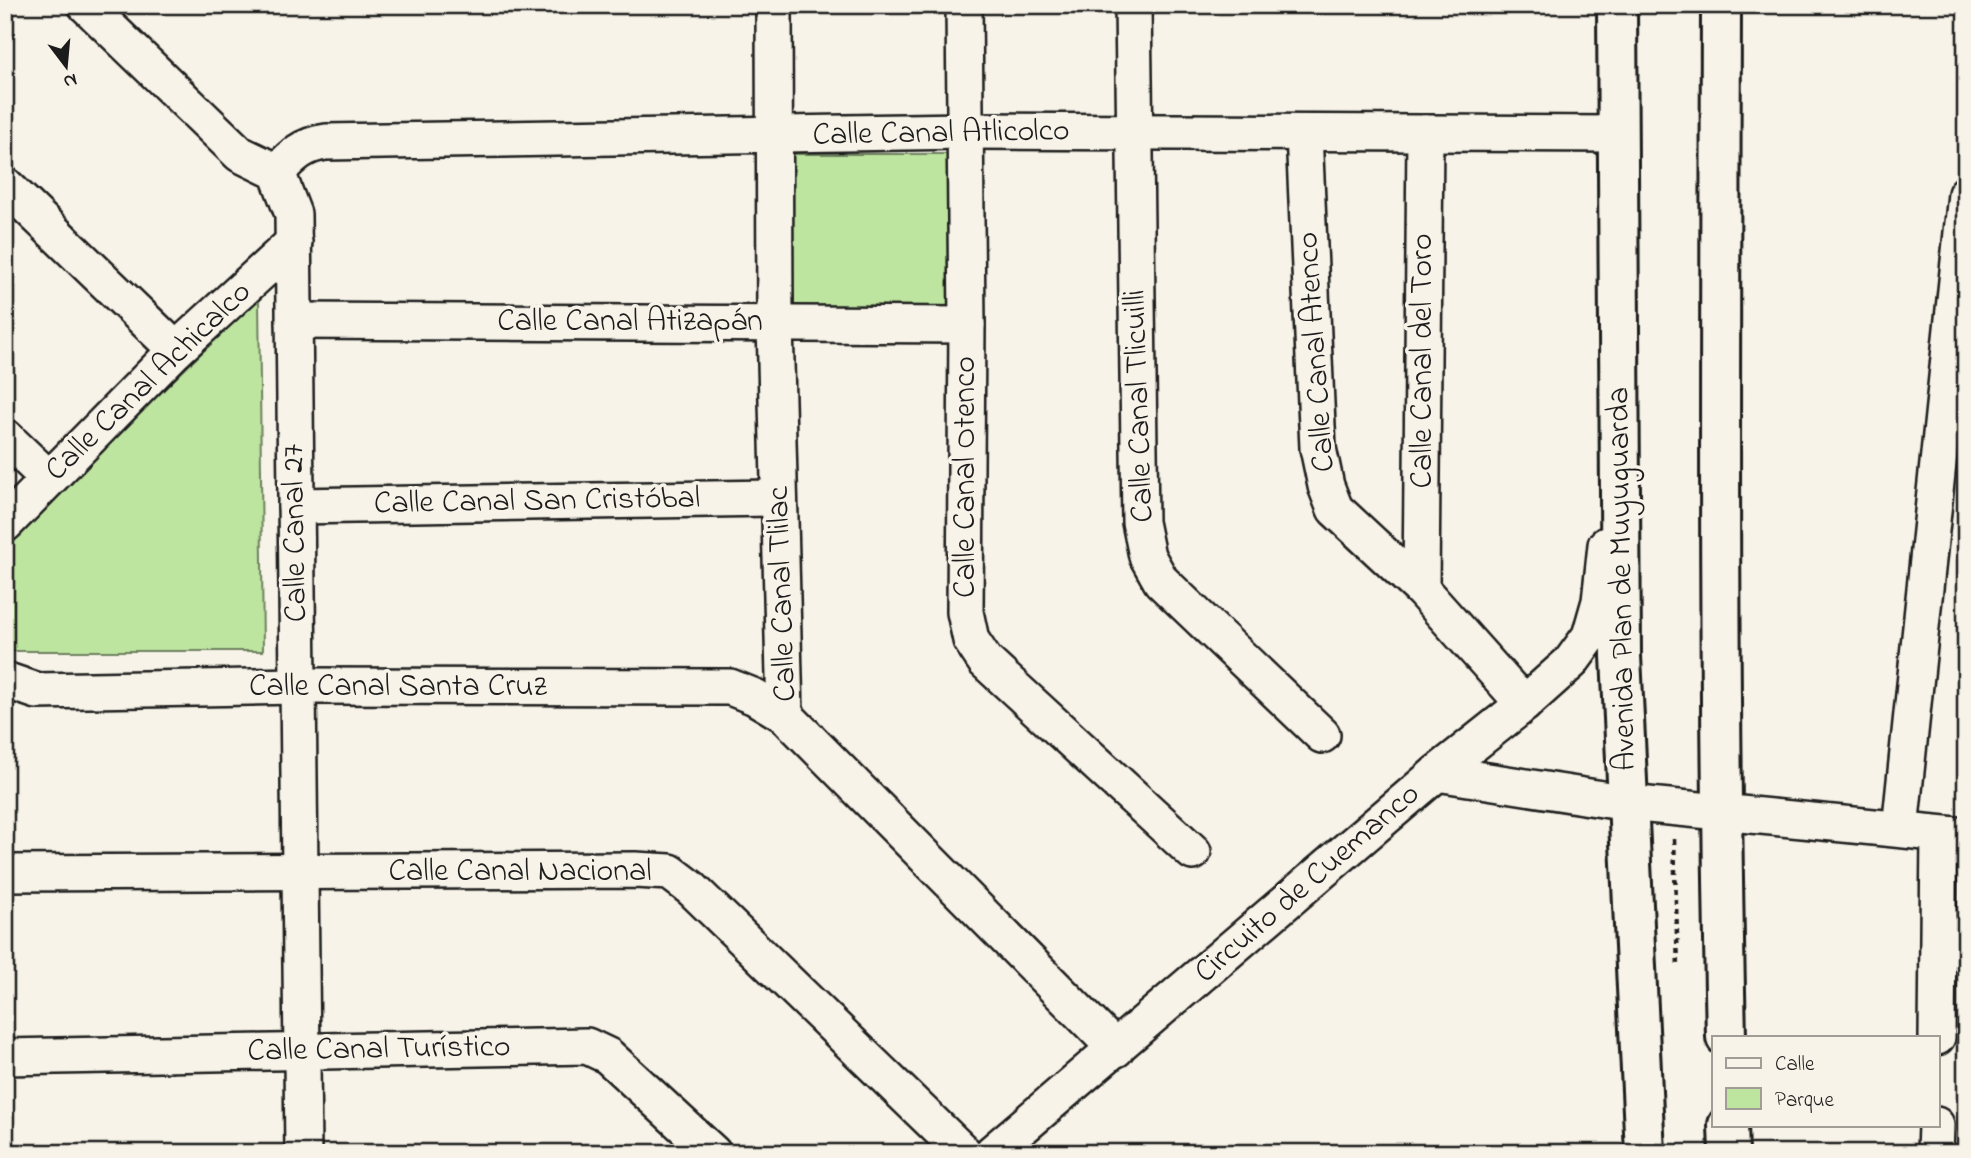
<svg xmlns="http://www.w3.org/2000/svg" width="1971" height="1158" font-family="'Indie Flower',sans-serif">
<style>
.green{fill:#bee5a0;stroke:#6d805e;stroke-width:2}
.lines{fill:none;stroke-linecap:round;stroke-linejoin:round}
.minor-casing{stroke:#1c1c1c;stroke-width:40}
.major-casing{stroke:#1c1c1c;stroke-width:44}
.path{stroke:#1c1c1c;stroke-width:4.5;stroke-dasharray:5 5;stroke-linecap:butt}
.minor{stroke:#f7f3e8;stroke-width:35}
.major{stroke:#f7f3e8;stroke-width:38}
.labels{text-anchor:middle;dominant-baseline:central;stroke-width:7;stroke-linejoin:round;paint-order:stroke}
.street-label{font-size:32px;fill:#1c1c1c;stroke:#f7f3e8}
</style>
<rect width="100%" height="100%" fill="#f7f3e8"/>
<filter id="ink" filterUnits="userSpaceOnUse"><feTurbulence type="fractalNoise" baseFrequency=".0143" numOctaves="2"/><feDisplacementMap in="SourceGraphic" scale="14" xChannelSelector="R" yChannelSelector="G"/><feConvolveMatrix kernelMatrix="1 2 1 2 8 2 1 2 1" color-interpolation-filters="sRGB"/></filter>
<g filter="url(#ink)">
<g class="green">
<path d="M780,154h171l3,163 -176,-2z"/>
<path d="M259,297l4,354h-258v-107z"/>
</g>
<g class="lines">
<g class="minor-casing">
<g id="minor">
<path d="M86,5l154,149 37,18 16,42 10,939"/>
<path d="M774,5l1,318 10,392 331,334"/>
<path d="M964,5l3,320 -2,287 6,28 14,21 208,191"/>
<path d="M1133,5l7,517 7,34 14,25 161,154"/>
<path d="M1304,133l14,315 8,38 9,23 86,80 103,115"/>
<path d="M277,172c16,-17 26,-27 49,-30l638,-11 653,3"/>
<path d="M5,185l171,165"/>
<path d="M294,321l673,4"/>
<path d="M5,437l44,42"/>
<path d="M296,506l483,-8"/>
<path d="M5,524l171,-174 118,-108"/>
<path d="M1421,589l4,-456"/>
<path d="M5,680l32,11 261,-5 432,1 25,10 30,18"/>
<path d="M1437,773l191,30 338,33"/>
<path d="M1900,829l66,-635"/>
<path d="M5,873l630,-3 35,2 21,16 273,265"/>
<path d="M1937,1037l2,-203"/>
<path d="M5,1057l582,-11 21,10 105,97"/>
<path d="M992,1153l445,-380 87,-69 47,-42 19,-26 10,-35 6,-56"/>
<path d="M1935,1153l1,-28"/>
</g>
</g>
<g class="major-casing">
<g id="major">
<path d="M1617,5l4,651 24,497"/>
<path d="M1721,5c-1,344 -3,688 5,1032"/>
<path d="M1728,1125l1,28"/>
</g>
</g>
<path class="path" d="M1674,839l4,129"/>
<use href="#minor" class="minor"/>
<use href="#major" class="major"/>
</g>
</g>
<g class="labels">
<g class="street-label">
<text transform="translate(941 134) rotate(-1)">Calle Canal Atlicolco</text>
<text x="630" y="322">Calle Canal Atizapán</text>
<text transform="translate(1317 352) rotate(-94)">Calle Canal Atenco</text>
<text transform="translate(1423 361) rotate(-90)">Calle Canal del Toro</text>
<text transform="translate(149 382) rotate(-44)">Calle Canal Achicalco</text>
<text transform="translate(1140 406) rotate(-92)">Calle Canal Tlicuilli</text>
<text transform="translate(966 477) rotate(-90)">Calle Canal Otenco</text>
<text transform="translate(537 502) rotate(-1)">Calle Canal San Cristóbal</text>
<text transform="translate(296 533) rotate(-91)">Calle Canal 27</text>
<text transform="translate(1623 579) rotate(-91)">Avenida Plan de Muyuguarda</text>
<text transform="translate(783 594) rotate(-92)">Calle Canal Tlilac</text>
<text x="398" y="687">Calle Canal Santa Cruz</text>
<text x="520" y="872">Calle Canal Nacional</text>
<text transform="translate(1308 884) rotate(-41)">Circuito de Cuemanco</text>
<text transform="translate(379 1050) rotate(-1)">Calle Canal Turístico</text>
</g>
</g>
<rect width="1971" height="1158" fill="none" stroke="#f7f3e8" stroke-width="28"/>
<rect x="14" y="14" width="1943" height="1130" fill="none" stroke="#1c1c1c" stroke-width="2.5" filter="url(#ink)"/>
<rect x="1712" y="1036" width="228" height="91" fill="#f7f3e8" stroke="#9f9d96" stroke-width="2"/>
<rect x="1726" y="1058" width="35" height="10" fill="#f7f3e8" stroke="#9f9d96" stroke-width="2"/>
<text x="1775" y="1070" font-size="21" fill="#1c1c1c">Calle</text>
<rect x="1726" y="1088" width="35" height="21" fill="#bee5a0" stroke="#9f9d96" stroke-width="2"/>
<text x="1775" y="1106" font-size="21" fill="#1c1c1c">Parque</text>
<g transform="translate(66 66) rotate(164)" stroke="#f7f3e8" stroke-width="5" paint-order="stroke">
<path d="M0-5L12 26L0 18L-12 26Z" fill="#1c1c1c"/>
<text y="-10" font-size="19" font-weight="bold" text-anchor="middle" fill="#1c1c1c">N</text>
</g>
</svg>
